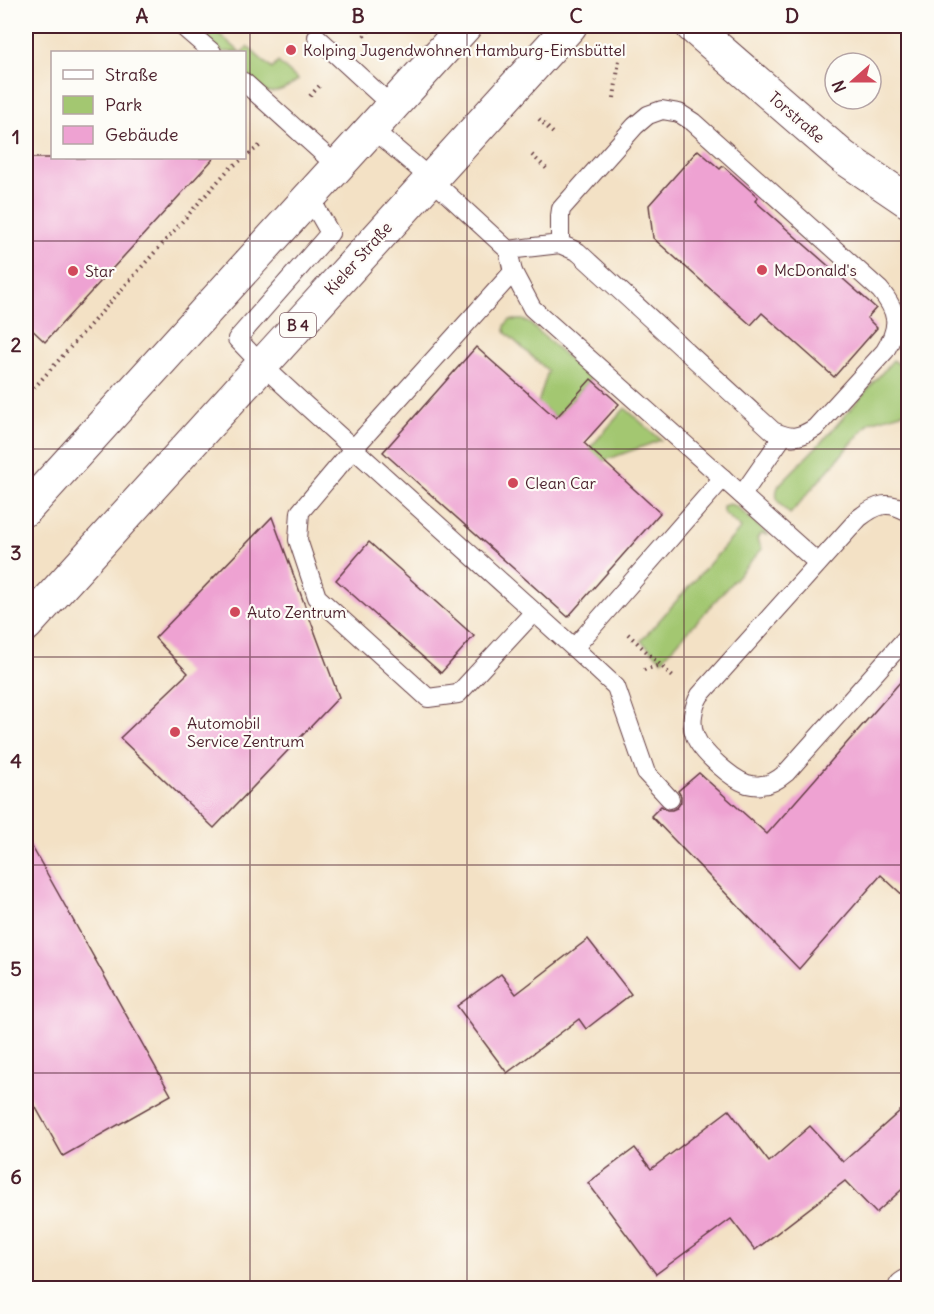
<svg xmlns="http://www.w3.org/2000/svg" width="934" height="1314" font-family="Delius,sans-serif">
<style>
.green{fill:#a3c771;stroke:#76734e;stroke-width:1.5}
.building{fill:#eea2d2}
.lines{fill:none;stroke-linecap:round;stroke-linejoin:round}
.service-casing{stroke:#633c42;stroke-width:20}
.minor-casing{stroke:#633c42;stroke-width:35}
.primary-casing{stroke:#633c42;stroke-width:35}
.path{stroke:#633c42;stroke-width:4;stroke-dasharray:1.5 4.5;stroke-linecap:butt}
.service{stroke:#fff;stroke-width:18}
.minor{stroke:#fff;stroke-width:33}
.primary{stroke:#fff;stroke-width:33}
.grid{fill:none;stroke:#4a1f2b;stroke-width:1.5;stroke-opacity:0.55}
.poi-dot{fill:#d1495b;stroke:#fdfcf7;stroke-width:2}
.labels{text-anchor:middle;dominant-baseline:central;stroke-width:4.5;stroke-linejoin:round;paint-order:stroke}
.shield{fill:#fdfcf7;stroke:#806168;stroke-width:1.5}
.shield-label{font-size:15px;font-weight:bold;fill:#4a1f2b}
.poi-label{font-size:16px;fill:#4a1f2b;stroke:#fdfcf7;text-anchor:start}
.street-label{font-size:16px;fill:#4a1f2b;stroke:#fdfcf7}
.neatline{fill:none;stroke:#4a1f2b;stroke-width:2}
.grid-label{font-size:20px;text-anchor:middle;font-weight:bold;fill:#4a1f2b}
</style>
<rect width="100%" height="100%" fill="#fdfcf7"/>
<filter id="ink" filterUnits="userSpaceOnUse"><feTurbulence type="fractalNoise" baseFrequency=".0167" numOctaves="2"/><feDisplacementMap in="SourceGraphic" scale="12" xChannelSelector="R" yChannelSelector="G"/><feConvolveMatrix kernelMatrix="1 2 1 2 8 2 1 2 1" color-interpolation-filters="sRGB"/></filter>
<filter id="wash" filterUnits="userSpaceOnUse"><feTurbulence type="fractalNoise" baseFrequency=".008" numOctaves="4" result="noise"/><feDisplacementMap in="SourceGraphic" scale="24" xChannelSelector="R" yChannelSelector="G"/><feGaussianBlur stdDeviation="1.35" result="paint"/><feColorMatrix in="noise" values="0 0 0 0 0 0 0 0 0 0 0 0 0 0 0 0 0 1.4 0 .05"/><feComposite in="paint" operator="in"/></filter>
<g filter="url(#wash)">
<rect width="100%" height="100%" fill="#f3e1c5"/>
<g class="green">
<path d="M193,26h17l30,26h-17z"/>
<path d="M248,47l24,22 6,-7 20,18c-9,7 -21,14 -32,12l-21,-20 -1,-20h-2z"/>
<path d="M510,320h13l6,3 62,56 -35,39 -18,-15 10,-32 -42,-38c-3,-5 -1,-9 4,-13z"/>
<path d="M893,360l15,11v40l-38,11 -80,92c-10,-9 -18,-16 -11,-29l50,-51z"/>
<path d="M625,408l36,32 -58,21 -14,-12z"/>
<path d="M729,504l7,2 32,29 -8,-1 -3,5 5,10 -100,111 -21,-19 100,-113 -18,-16v-6z"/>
</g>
<g id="blocks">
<g class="building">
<path d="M698,150l22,19 3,-3 35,31 -3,4 121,107 -9,10 10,10 -43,49 -72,-64 -11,12 -98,-87 -4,-33z"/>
<path d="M26,158h188l-169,184 -19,-18z"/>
<path d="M476,347l80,71 35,-39 28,25 -35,39 76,70 -92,104 -185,-165z"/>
<path d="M272,517l67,180 -125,131 -94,-90 68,-65 -33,-35z"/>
<path d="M369,542l105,94 -33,37 -105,-93z"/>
<path d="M909,672v229l-28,-26 -82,94 -148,-153 10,-10 6,4h5l5,-2 4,-6v-6l-3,-5 21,-18 68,61z"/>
<path d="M26,836l145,259 -108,61 -37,-66z"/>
<path d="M588,939l43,55 -45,35 -7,-10 -72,54 -50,-67 44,-32 15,20z"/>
<path d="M909,1103v80l-33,30 -31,-32 -90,69 -24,-31 -75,55 -68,-91 47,-35 16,21 78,-59 40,52 41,-36 33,36z"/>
</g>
</g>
</g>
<g filter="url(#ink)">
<use href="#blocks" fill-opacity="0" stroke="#633c42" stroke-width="1.5"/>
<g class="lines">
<g class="service-casing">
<g id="service">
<path d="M182,26l30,26"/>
<path d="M317,37l75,69"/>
<path d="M244,82l93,84"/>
<path d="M371,128l60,51 77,71 5,22 19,36 286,255"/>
<path d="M309,196l21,37 -93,106 25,26 41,38 271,245 149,-170"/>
<path d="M508,250l52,-6 18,8 195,179c17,8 25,8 42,-3l70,-77c15,-25 14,-38 -5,-61l-187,-168 -14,-9 -17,-3 -14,5 -13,11 -74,83 -1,7v28"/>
<path d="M513,272l-159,176 -54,64 -2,28 19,57 111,101 30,-4 76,-82"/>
<path d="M742,495l41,-59"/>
<path d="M908,512c-20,-12 -31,-8 -49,6l-159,177c-7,12 -10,28 -5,41 6,16 37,43 52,48 4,1 11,2 14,1 10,0 18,-6 25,-12l122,-137"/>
<path d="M574,648l42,39 30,86 24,26"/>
</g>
</g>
<g class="minor-casing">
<g id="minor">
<path d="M692,26l151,131 65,44"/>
<path d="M905,1288l3,-2"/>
</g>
</g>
<g class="primary-casing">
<g id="primary">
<path d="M26,509l439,-483"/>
<path d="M26,625l544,-599"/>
</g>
</g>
<g class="path">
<path d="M364,36l9,-10"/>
<path d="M310,96l11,-12"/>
<path d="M614,98l5,-38"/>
<path d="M539,119l14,14"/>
<path d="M532,155l17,16"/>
<path d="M26,397l202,-227 34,-26"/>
<path d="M628,634l45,43"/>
<path d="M644,670l16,-5"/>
</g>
<use href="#service" class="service"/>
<use href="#minor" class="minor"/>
<use href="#primary" class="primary"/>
</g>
</g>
<path class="grid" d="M250,26v1262M467,26v1262M684,26v1262M26,241h882M26,449h882M26,657h882M26,865h882M26,1073h882"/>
<g class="poi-dot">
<circle cx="291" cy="50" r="6"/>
<circle cx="762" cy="270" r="6"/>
<circle cx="73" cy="271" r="6"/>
<circle cx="513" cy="483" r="6"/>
<circle cx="235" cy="612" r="6"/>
<circle cx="175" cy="732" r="6"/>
</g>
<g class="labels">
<rect class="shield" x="280" y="313" width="36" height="24" rx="4.5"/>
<g class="shield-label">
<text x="298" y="325">B 4</text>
</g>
<g class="poi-label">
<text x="303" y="50">Kolping Jugendwohnen Hamburg-Eimsbüttel</text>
<text x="774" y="270">McDonald's</text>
<text x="85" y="271">Star</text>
<text x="525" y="483">Clean Car</text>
<text x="247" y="612">Auto Zentrum</text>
<text x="187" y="723">Automobil<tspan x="187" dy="18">Service Zentrum</tspan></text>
</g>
<g class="street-label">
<text transform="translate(797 117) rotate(41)">Torstraße</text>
<text transform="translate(358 258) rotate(-48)">Kieler Straße</text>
</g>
</g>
<rect width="934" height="1314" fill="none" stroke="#fdfcf7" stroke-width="66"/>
<rect x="51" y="51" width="195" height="108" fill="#fdfcf7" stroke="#b5a4a5" stroke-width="1.5"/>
<rect x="63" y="70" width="30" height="9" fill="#ffffff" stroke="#b5a4a5" stroke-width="1.5"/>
<text x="105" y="81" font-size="18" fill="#4a1f2b">Straße</text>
<rect x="63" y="96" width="30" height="18" fill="#a3c771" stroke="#b5a4a5" stroke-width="1.5"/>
<text x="105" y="111" font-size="18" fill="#4a1f2b">Park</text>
<rect x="63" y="126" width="30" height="18" fill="#eea2d2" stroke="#b5a4a5" stroke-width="1.5"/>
<text x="105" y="141" font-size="18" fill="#4a1f2b">Gebäude</text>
<g transform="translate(853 81) rotate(249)"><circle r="28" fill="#fdfcf7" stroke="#b5a4a5" stroke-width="1.5"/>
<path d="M0-4.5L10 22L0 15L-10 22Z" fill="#d1495b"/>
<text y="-9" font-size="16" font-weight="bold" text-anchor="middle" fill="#4a1f2b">N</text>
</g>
<rect x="33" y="33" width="868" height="1248" class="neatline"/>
<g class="grid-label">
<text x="142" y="23">A</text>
<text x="358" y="23">B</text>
<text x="576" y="23">C</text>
<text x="792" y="23">D</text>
<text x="16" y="144">1</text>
<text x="16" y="352">2</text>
<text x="16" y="560">3</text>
<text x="16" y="768">4</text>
<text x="16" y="976">5</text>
<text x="16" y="1184">6</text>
</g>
</svg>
